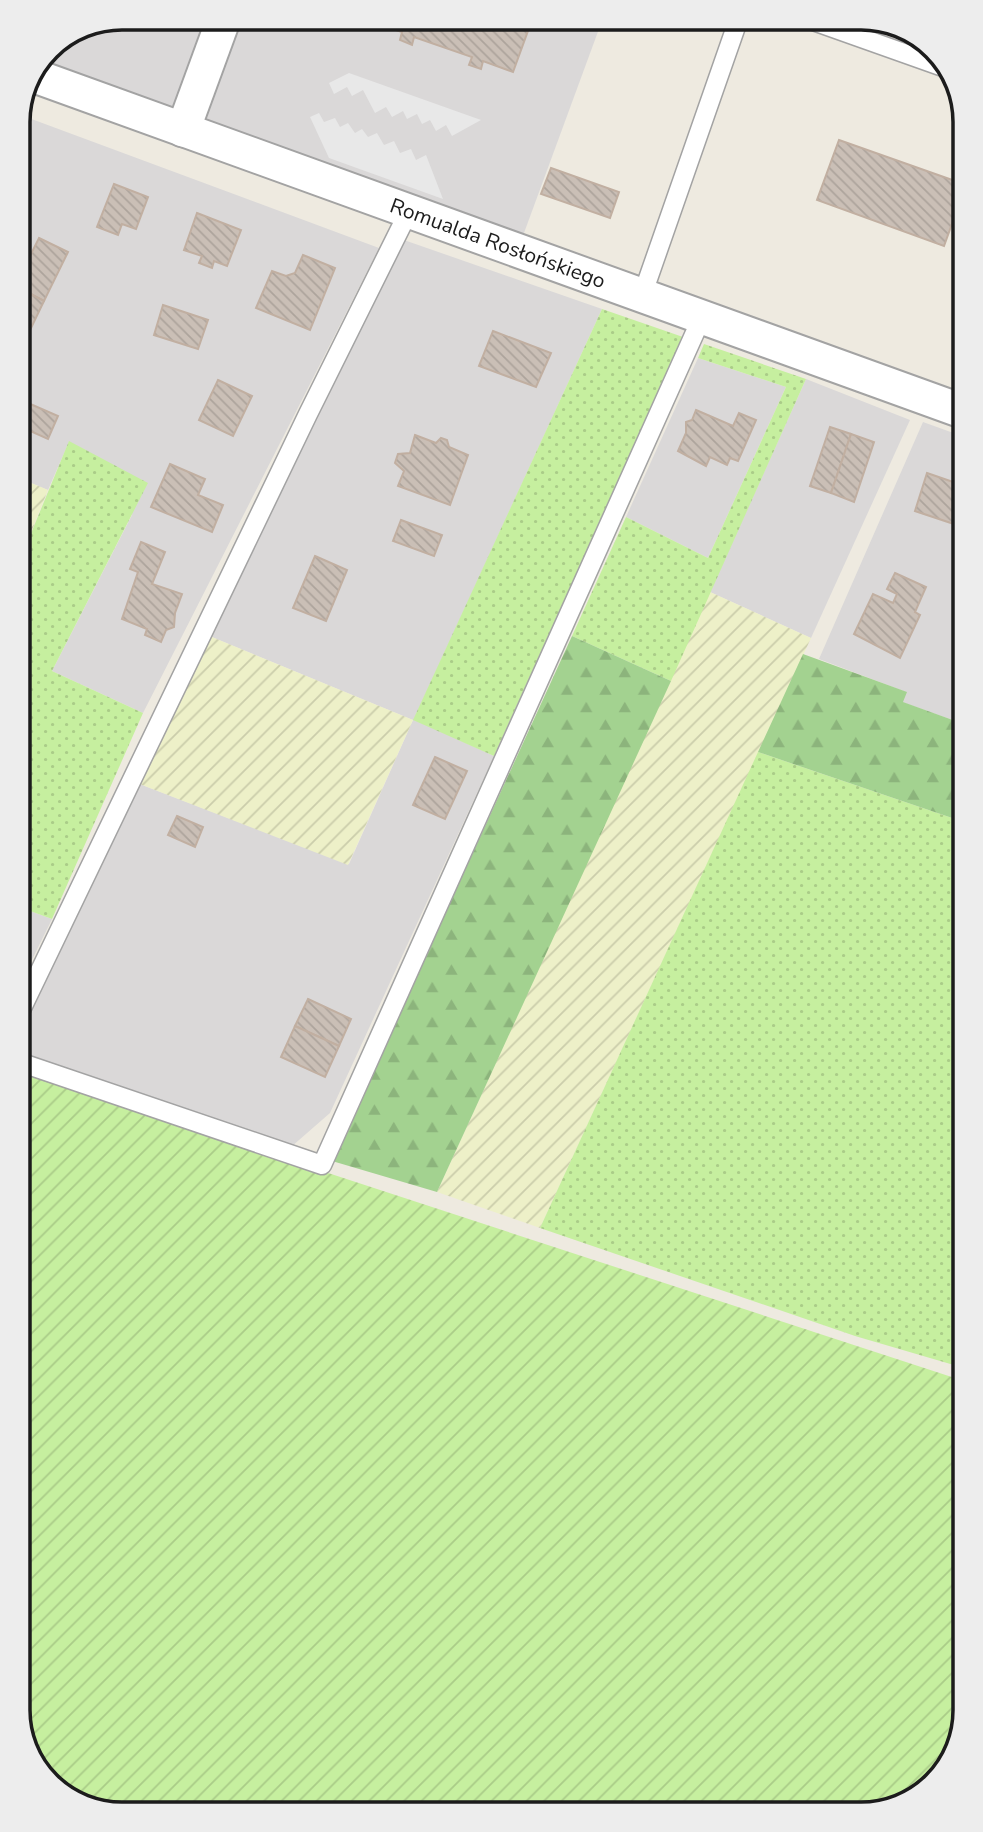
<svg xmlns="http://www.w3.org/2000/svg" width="983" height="1832" font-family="'Nunito Sans',sans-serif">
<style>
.residential{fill:#dad8d8}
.farmland{fill:url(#farmland-furrows)}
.grass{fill:url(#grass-dots)}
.forest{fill:url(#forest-firs)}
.garden{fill:url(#garden-furrows)}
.parking{fill:#e8e8e8}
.building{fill:url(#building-back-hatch);stroke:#c1afa1;stroke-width:2}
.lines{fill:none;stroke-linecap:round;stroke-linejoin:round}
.service-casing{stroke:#a3a3a3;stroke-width:21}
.minor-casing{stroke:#a3a3a3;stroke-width:37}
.service{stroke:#fff;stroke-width:18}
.minor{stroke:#fff;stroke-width:33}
.labels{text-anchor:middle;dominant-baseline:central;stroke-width:5;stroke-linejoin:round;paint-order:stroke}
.street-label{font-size:21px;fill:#1c1c1c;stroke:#fff}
.rim{fill:none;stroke:#1c1c1c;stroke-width:3.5}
</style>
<defs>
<pattern id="farmland-furrows" width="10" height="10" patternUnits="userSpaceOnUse" patternTransform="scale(1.75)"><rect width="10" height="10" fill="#edf0c8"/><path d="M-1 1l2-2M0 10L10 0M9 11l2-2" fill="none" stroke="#cbcdab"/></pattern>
<pattern id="grass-dots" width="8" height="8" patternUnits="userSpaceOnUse" patternTransform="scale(1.75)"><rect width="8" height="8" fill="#c6ef9f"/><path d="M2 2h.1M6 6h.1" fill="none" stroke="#ac8" stroke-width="1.8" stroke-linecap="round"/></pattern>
<pattern id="forest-firs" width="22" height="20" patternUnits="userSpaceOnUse" patternTransform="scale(1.75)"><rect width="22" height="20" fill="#a3d290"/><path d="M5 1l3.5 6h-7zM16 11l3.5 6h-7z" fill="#8cb47c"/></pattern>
<pattern id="garden-furrows" width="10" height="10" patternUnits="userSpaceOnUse" patternTransform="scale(1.75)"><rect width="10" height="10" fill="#c6ef9f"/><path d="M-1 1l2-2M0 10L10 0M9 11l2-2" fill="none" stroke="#ac8"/></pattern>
<pattern id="building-back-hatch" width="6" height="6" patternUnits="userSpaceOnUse" patternTransform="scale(1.75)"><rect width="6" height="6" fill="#cabfb6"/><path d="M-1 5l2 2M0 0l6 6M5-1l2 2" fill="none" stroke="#ada49c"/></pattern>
</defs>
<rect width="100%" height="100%" fill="#eeeae0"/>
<g class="residential">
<path d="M122,18h481l-86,234 -482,-176 13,-28z"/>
<path d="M18,114l361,134 -236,465 -91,-42 80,-156 -63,-73 -21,48 -29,-12z"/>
<path d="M401,239l201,70 -188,410 80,37 -164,357 -39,34 -269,-93v-30l115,-241 212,81 64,-144 -206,-85z"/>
<path d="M698,358l88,29 -78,171 -82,-41z"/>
<path d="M806,379l104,41 -99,218 -101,-46z"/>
<path d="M923,422l36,13 2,288 -59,-21 4,-10 -87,-33z"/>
<path d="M22,908l30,11 -30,61z"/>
</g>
<g class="farmland">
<path d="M19,478l29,12 -28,70z"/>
<path d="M710,592l101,46 -271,590 -103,-36z"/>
<path d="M207,635l206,85 -65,145 -211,-82z"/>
</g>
<g class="grass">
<path d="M602,309l81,28 -189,419 -81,-36z"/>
<path d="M704,344l102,35 -135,302 -99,-45 54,-119 82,41 78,-171 -88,-29z"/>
<path d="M69,441l79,42 -96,188 91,42 -91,206 -30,-11 -2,-348z"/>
<path d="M758,752l203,69 3,547 -109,-32 -315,-108z"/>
</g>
<g class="forest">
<path d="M572,636l99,45 -234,511 -105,-31z"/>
<path d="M803,654l104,38 -4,10 58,21v98l-203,-69z"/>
</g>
<path class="garden" d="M22,1073l942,308 1,329 -17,58 -47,38 -785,8 -52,-17 -38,-47z"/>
<g class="parking">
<path d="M349,73l132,47 -29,16 -6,-11 -10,6 -6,-11 -8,4 -5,-10 -10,5 -4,-8 -11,6 -6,-10 -11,6 -12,-23 -11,6 -5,-9 -13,7 -5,-11z"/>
<path d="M319,113l5,9 11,-4 5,9 8,-4 7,10 7,-4 6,8 9,-4 7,12 10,-4 6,12 11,-4 5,11 10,-5 17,44 -114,-41 -19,-41z"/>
</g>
<g class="building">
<path d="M373,18h128l28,10 -16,44 -30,-11 -2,8 -12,-4 3,-8 -58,-20 -2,8 -12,-5 2,-8 -30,-10z"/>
<path d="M839,140l119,42v25l-14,39 -127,-46z"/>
<path d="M551,168l68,24 -9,26 -69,-24z"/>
<path d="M114,184l34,13 -12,32 -14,-5 -4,11 -21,-8z"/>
<path d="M197,213l44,17 -14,36 -13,-5 -2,7 -13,-5 3,-7 -18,-6z"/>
<path d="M39,238l29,14 -24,49 -25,-13 -1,-30 9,4z"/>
<path d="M303,255l32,13 -25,62 -54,-22 16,-37 14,5 9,-3z"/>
<path d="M19,288l25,13 -23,48 -2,-1z"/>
<path d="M163,305l45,15 -10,29 -44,-14z"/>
<path d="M493,331l58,22 -15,34 -57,-21z"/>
<path d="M218,380l34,16 -19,40 -34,-16z"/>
<path d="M28,403l30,13 -10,23 -29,-13z"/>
<path d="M696,410l37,16 6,-13 17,7 -18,41 -8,-3 -3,7 -17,-8 -4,9 -28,-15 8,-18v-11l6,-2z"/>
<path d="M830,427l21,7 -20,59 -21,-7z"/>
<path d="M851,434l23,8 -20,60 -23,-9z"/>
<path d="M415,435l21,8 5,-5 6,2 2,7 19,8 -18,50 -52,-19 6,-15 -9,-8 3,-9 12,-1z"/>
<path d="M170,464l35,15 -7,16 25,10 -11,27 -61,-25z"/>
<path d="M927,473l32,11 1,42 -45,-15z"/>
<path d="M401,520l41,15 -8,21 -41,-15z"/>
<path d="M141,542l24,10 -13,32 30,10 -7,19 -1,14 -8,3 -5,12 -16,-7 2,-6 -25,-10 16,-47 -8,-3z"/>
<path d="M315,556l32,14 -21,51 -33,-13z"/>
<path d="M895,573l31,14 -11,25 5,3 -20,43 -46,-24 19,-40 20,9 4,-9 -10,-5z"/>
<path d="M435,757l32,14 -22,48 -32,-14z"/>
<path d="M177,816l26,11 -8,20 -27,-12z"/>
<path d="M308,999l43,20 -12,27 -44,-20z"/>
<path d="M295,1026l44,20 -14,31 -44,-20z"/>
</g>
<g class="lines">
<g class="service-casing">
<g id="service">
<path d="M805,18l141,50"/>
<path d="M642,296l97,-278"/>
<path d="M22,1008l286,-594 100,-201"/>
<path d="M22,1063l300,102 380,-848"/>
</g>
</g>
<g class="minor-casing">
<g id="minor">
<path id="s1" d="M35,76l924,334"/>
<path d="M183,130l41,-112"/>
</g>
</g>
<use href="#service" class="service"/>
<use href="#minor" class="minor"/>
</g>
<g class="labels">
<g class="street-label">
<text stroke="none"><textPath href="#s1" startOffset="492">Romualda Rosłońskiego</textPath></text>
</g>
</g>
<path d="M0 0H983V1832H0ZM122 30H861A92 92 0 0 1 953 122V1710A92 92 0 0 1 861 1802H122A92 92 0 0 1 30 1710V122A92 92 0 0 1 122 30Z" fill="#ededed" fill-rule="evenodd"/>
<path class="rim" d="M122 30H861A92 92 0 0 1 953 122V1710A92 92 0 0 1 861 1802H122A92 92 0 0 1 30 1710V122A92 92 0 0 1 122 30Z"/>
</svg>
